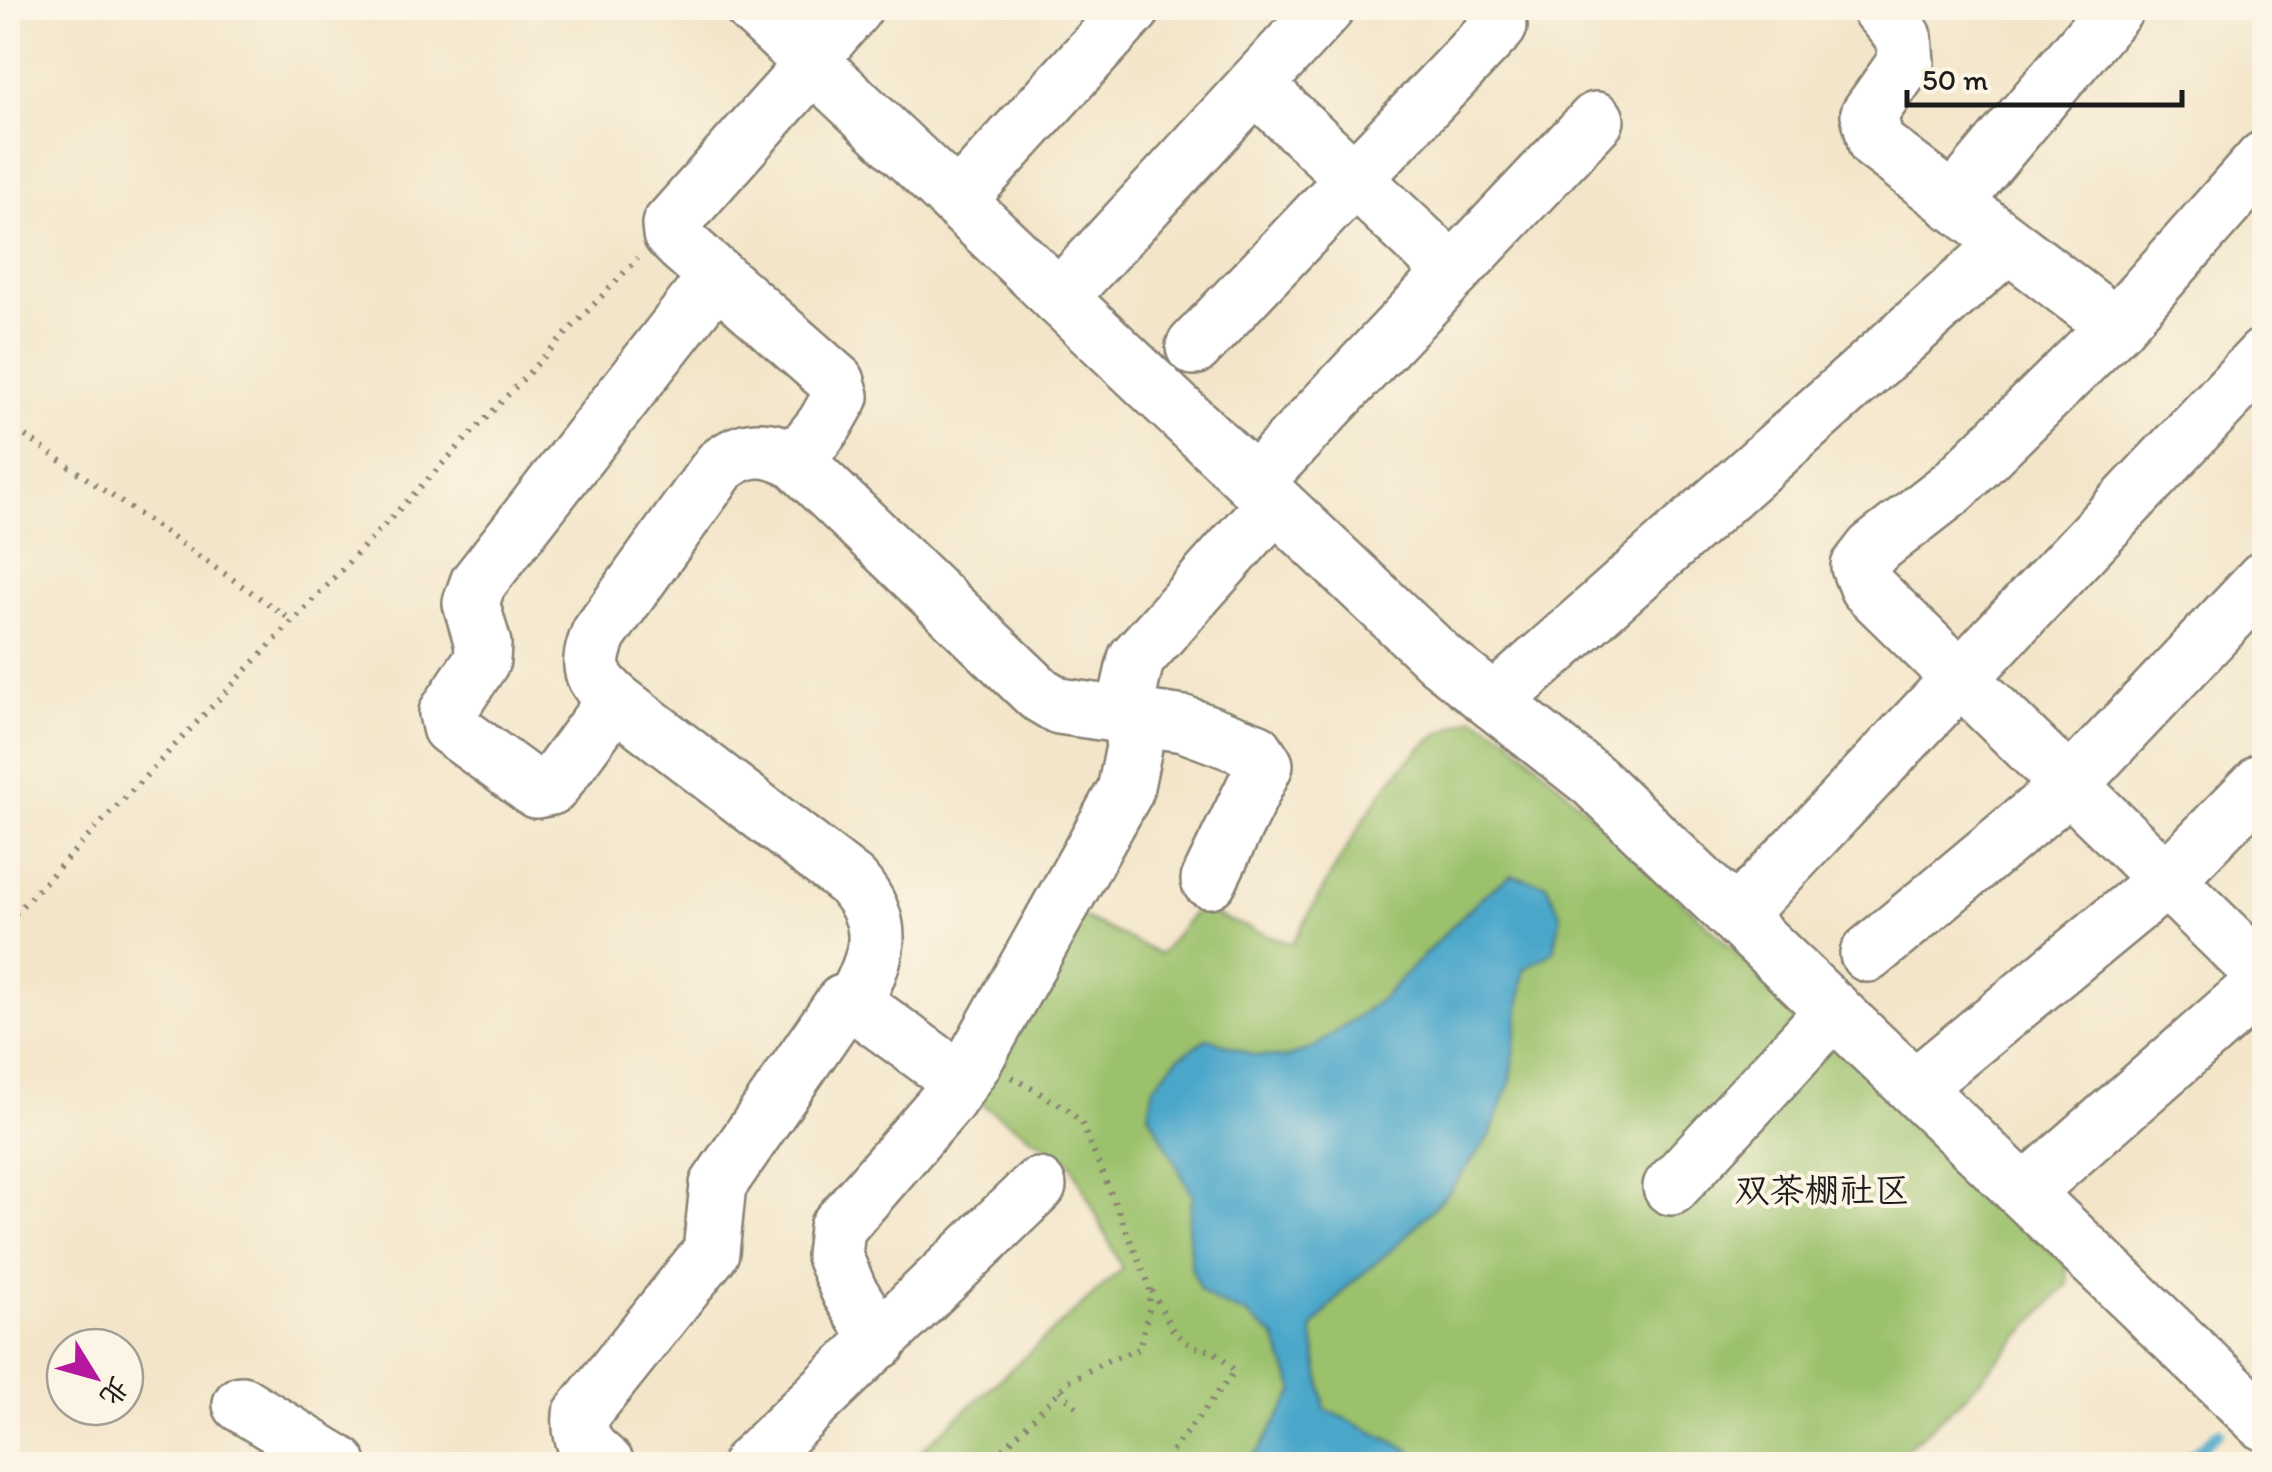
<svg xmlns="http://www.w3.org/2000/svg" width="2272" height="1472" font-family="Itim,'LXGW WenKai TC',sans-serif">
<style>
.green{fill:#9bc16c;stroke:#5c6e44;stroke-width:2.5}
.water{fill:#4ca7ca;stroke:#346273;stroke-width:2.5}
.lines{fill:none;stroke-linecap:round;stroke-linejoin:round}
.stream{stroke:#4ca7ca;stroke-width:11}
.minor-casing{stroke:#888072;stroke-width:60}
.path{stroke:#888072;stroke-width:6;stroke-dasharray:2.5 8;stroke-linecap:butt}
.minor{stroke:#fff;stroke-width:55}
.labels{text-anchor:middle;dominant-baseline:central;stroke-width:8;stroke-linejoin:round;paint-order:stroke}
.quarter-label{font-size:35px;fill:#1c1c1c;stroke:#fcf5e5}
</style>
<rect width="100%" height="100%" fill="#fcf5e5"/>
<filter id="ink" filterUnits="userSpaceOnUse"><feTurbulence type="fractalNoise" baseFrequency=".01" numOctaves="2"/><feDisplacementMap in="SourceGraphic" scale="20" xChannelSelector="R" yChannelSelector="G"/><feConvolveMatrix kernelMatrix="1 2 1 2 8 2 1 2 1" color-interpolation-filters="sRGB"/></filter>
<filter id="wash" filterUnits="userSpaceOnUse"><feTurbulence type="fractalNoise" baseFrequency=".0048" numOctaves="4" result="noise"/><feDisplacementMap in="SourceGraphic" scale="40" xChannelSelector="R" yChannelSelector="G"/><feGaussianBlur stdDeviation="2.25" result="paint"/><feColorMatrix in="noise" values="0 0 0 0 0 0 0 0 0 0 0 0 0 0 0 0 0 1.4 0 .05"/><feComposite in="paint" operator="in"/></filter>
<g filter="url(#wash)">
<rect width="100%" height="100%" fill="#f3e5c9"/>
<path class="green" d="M1474,717l33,18 560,530 1,19 -106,115 -73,65h-983l216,-195 -51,-107 -96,-62 103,-185 82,39 37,-45 95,35c36,-60 89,-173 147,-210 11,-6 23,-11 35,-17z"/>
<path class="water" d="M1511,875l35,9 15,31 -7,36 -30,18 -13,112 -21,55 -41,56 -51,52 -53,45 -33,40 13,80 85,41 11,14h-180l18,-14 36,-59 -20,-54 -30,-23 -31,-13 -14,-11 -9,-24 -3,-42 5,-28 -44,-83 5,-27 24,-28 30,-20 46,17 31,3 28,-10 67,-48 100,-102z"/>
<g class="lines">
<path class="stream" d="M2182,1464l37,-32"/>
</g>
</g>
<g filter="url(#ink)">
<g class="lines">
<g class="minor-casing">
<g id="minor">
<path d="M753,8l60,56 -143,161 1,9 12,12 154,136 4,14 -16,28 -29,37"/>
<path d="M854,8l-37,43 -4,13 628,596 153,121 670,641"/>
<path d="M1879,8l25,29 2,25 -37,52 7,29 240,183"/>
<path d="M1255,85l198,187"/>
<path d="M2264,159l-148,167 -163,161 -80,62 -14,18 8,20 397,388"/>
<path d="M957,201l176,-193"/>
<path d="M1953,203l163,-195"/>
<path d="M1059,298l267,-290"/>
<path d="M1194,347l305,-321"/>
<path d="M1254,483l342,-363"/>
<path d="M615,700l-64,87 -15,3 -86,-63 -3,-14 35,-53 1,-16 -12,-41 7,-20 239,-307"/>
<path d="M1494,702l514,-458"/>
<path d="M1736,916l528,-560"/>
<path d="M1868,954l202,-169 194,-206"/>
<path d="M854,1003c23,-47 36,-77 -2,-121l-237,-182c-25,-23 -29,-33 -16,-66l121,-168c25,-20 47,-21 76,-5l243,233 20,12 125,18 72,27 9,14 -56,115"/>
<path d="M1915,1087l252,-208 97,-99"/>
<path d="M1671,1187l163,-177"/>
<path d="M2025,1192l239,-210"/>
<path d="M880,1341l-31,-50 -15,-35 3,-28 111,-128 24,-35 153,-274 9,-44 -6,-52 8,-36 139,-156"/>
<path d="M241,1404l98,60"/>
<path d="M606,1464c-19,-15 -27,-23 -25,-49l130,-163 7,-67 125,-182h11l107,78"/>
<path d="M750,1464l288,-278"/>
</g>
</g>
<g class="path">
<path d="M8,424l285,197"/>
<path d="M8,921l630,-663"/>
<path d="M1152,1291l23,43 17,12 23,6 20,19 -67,85 -2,8"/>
<path d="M1060,1390l21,22"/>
<path d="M989,1464l80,-83 40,-21 30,-11 10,-40 1,-22 -69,-165 -14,-13 -55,-32"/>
</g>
<use href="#minor" class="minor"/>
</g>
</g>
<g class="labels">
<g class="quarter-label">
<text x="1822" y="1190">双茶棚社区</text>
</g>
</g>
<rect width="2272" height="1472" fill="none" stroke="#fcf5e5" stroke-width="40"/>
<g transform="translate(95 1377) rotate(127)"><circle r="48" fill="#fcf5e5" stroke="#a29e95" stroke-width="2.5"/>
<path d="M0-8L18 38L0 25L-18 38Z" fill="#b5179e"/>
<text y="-15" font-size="28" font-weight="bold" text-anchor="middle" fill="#1c1c1c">北</text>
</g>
<path d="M1907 90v15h275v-15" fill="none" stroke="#1c1c1c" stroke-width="5"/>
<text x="1922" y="90" font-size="30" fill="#1c1c1c" stroke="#fcf5e5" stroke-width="8" paint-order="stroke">50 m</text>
</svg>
